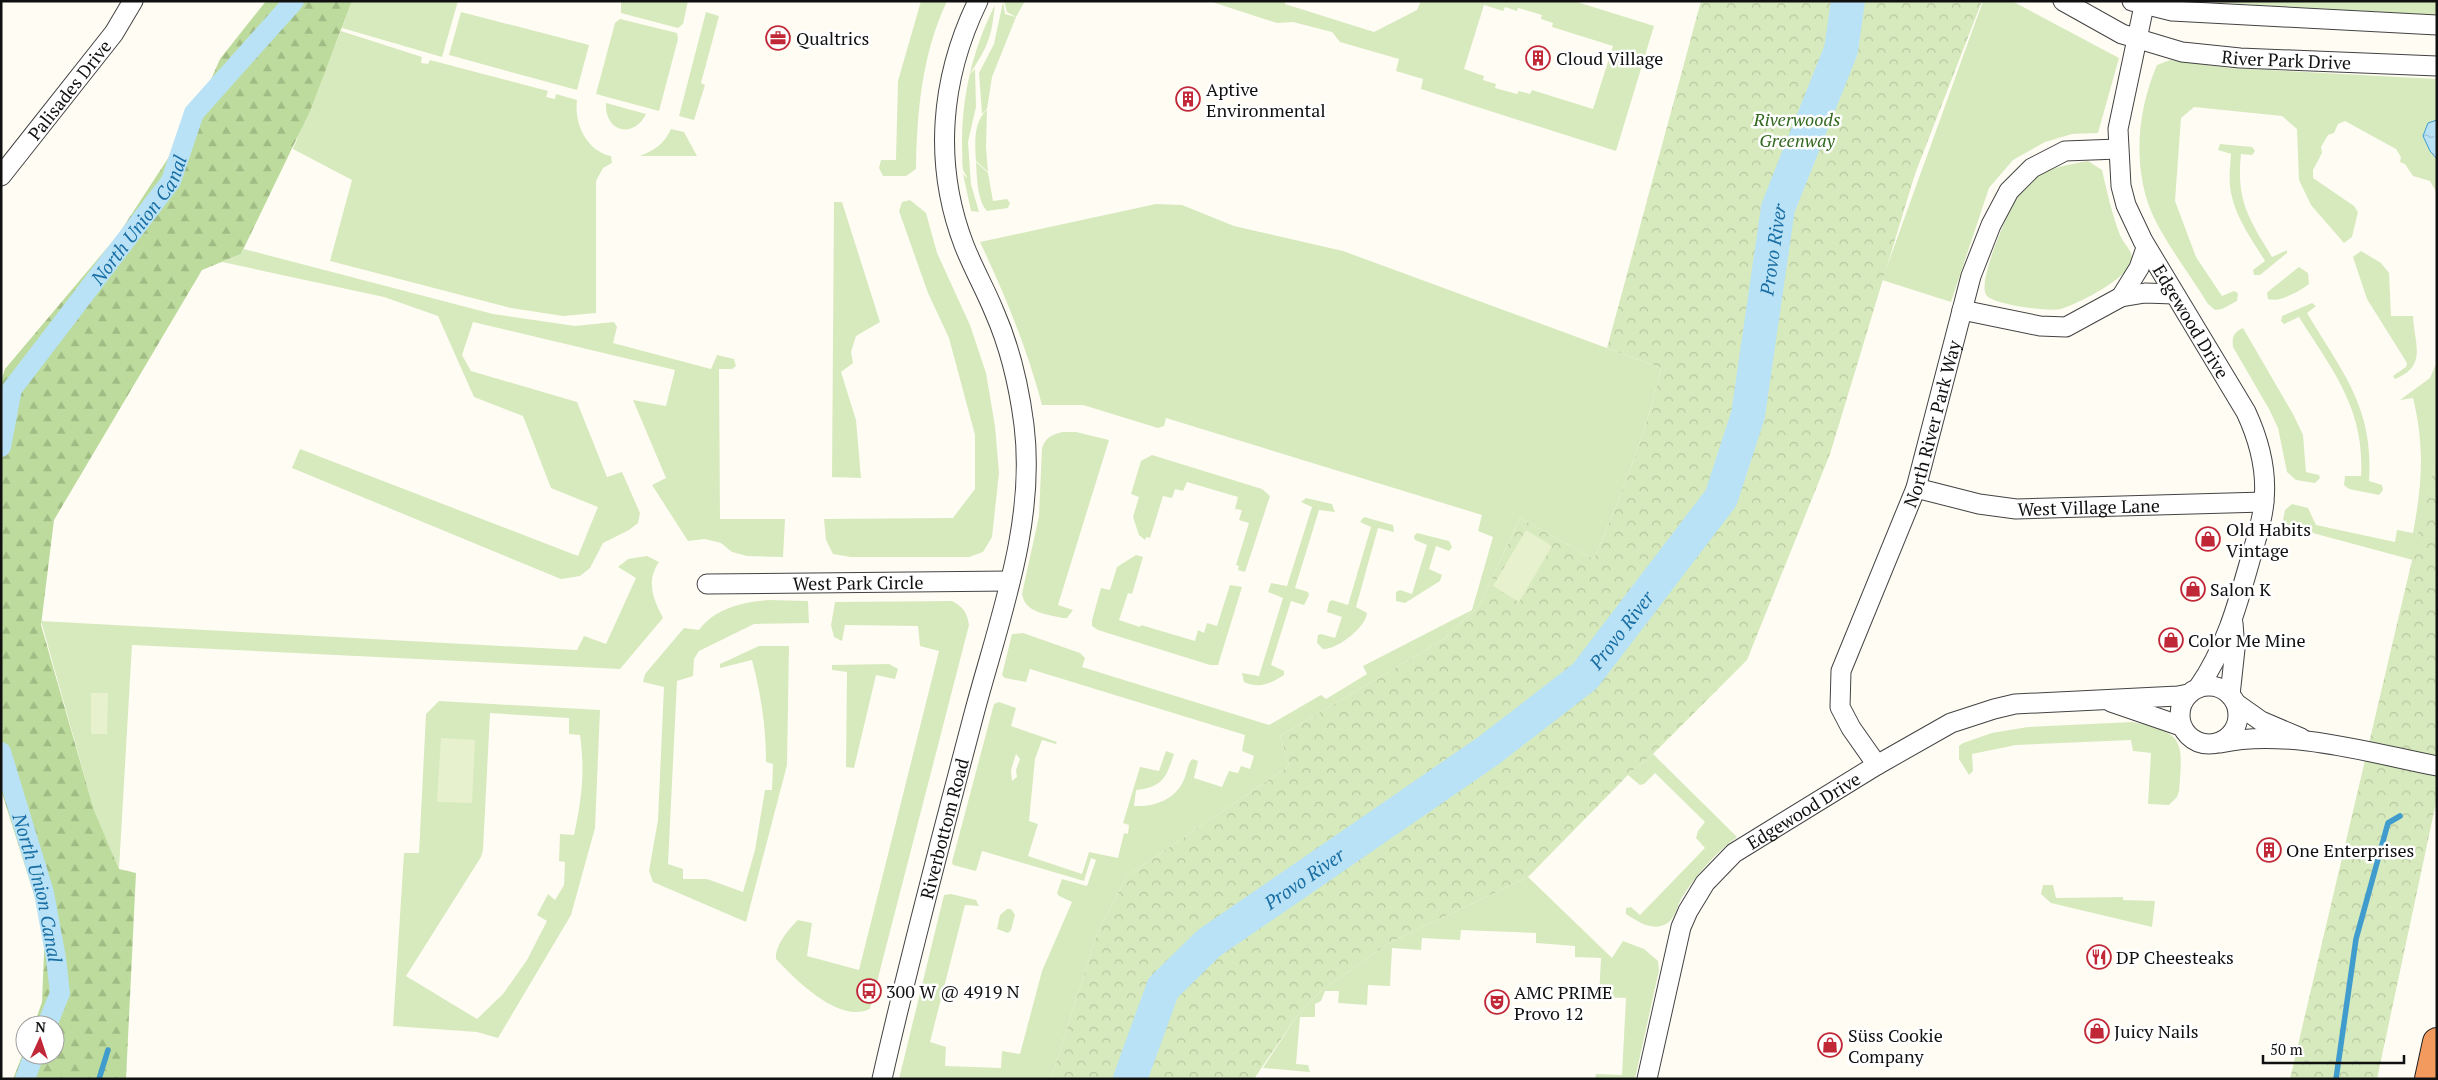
<svg xmlns="http://www.w3.org/2000/svg" width="2438" height="1080" font-family="'PT Serif',serif">
<style>
.grass{fill:#d7eabd;fill-rule:evenodd}
.forest{fill:url(#forest-firs)}
.park{fill:url(#park-crowns)}
.pitch{fill:#e7f1ce}
.water{fill:url(#water-ripples);stroke:#409ccd}
.lines{fill:none;stroke-linecap:round;stroke-linejoin:round}
.stream{stroke:#409ccd;stroke-width:5.5}
.canal{stroke:#b9e2f6;stroke-width:20}
.river{stroke:#b9e2f6;stroke-width:34}
.minor-casing{stroke:#434343;stroke-width:21}
.highway-casing{stroke:#212121;stroke-width:30}
.minor{stroke:#fff;stroke-width:19}
.highway{stroke:#f39a5e;stroke-width:28}
.labels{text-anchor:middle;dominant-baseline:central;stroke-width:5;stroke-linejoin:round;paint-order:stroke}
.poi-label{font-size:18px;fill:#101010;stroke:#fff;text-anchor:start}
.street-label{font-size:18px;fill:#101010;stroke:#fff}
.park-label{font-size:18px;font-style:italic;fill:#336920;stroke:#fff}
.water-label{font-size:19px;font-style:italic;fill:#196ea3;stroke:#fff}
</style>
<defs>
<pattern id="forest-firs" width="22" height="20" patternUnits="userSpaceOnUse" patternTransform="scale(1.25)"><rect width="22" height="20" fill="#bcdb9c"/><path d="M5 1l3.5 6h-7zM16 11l3.5 6h-7z" fill="#a1bb85"/></pattern>
<pattern id="park-crowns" width="20" height="18" patternUnits="userSpaceOnUse" patternTransform="scale(1.25)"><rect width="20" height="18" fill="#d7eabd"/><path d="M2 6a3 3 0 1 1 6 0M12 15a3 3 0 1 1 6 0" fill="none" stroke="#b8c8a1"/></pattern>
<pattern id="water-ripples" width="26" height="14" patternUnits="userSpaceOnUse" patternTransform="scale(1.25)"><rect width="26" height="14" fill="#b9e2f6"/><path d="M2 4q2-2 4 0t4 0M15 11q2-2 4 0t4 0" fill="none" stroke="#9ec1d2"/></pattern>
</defs>
<rect width="100%" height="100%" fill="#fffcf4"/>
<g class="grass">
<path d="M352,1h106l-16,56 -100,-29z"/>
<path d="M621,1h67l-5,23 -5,4 -57,-15z"/>
<path d="M921,1h26c-25,53 -30,110 -31,168l-10,7h-23l-4,-8 2,-8h15l2,-79z"/>
<path d="M1004,1h21l-9,16 -9,-5z"/>
<path d="M1209,1h76v3l89,28 43,-22 4,-9h153l80,25 -38,125 -195,-62 2,-10 -27,-8 3,-12 -59,-17 -8,-10 -39,-10 -16,1zM1484,5l19,6 2,-4 12,4 1,-3 24,7 -1,4 12,4 -1,4 61,19 -20,63 -61,-19 -2,4 -11,-3 -2,3 -22,-6 1,-4 -13,-4 1,-4 -20,-7z"/>
<path d="M1983,1h29l107,57 -21,75 -26,1 -27,8 -32,18 -24,28 -38,114 -69,-22z"/>
<path d="M2187,1h250v14z"/>
<path d="M1003,2l2,12 11,3 -24,60 -5,32 -5,5 -3,-41 15,-29z"/>
<path d="M995,5c-4,35 -7,40 -25,69l5,-5 1,38 -8,35 3,42 8,28 -8,-1 -8,-37 4,4c0,-2 -2,-4 -3,-6 -3,-6 -1,-16 -2,-23 -1,-50 10,-99 33,-144z"/>
<path d="M461,12l128,33 -12,45 -128,-35z"/>
<path d="M706,12l13,4 -18,67 4,2 -11,35 -15,-4z"/>
<path d="M620,19l57,14 1,6 -19,72 -63,-17 19,-71z"/>
<path d="M341,31l81,26 -1,6 7,1 2,-4 118,31 -2,6 9,2 1,-5 21,6c-3,23 9,51 34,56l1,7 -9,5 -7,13v132l-33,3 -52,-8 -181,-47 22,-81 -59,-31z"/>
<path d="M2170,60l60,8 207,11v114l-7,-12 -17,-5 -8,-12 -5,-2 1,-5 -5,-8 -51,-28 -7,3 -4,9 -6,2 -7,12 1,6 -9,17v8l41,28 4,6 -6,25 -8,6 -33,-38 -12,-25 -2,-51 -15,-13 -88,-9 -13,11 -6,83 21,56 26,39 12,-5 4,2 -1,8 -15,8 -7,1 -7,-6c-17,-28 -48,-68 -59,-98 -16,-46 -11,-97 8,-141z"/>
<path d="M606,103l40,11c-13,26 -42,17 -40,-11z"/>
<path d="M987,110l-1,37 2,25 -12,-11c-1,-17 -3,-39 11,-51z"/>
<path d="M671,129l13,3 13,24h-57c15,-6 24,-12 31,-27z"/>
<path d="M2220,144l32,3 3,4 -3,4 -11,-1c-5,47 8,65 31,103l15,-7v3l-27,22h-6l-1,-5 12,-9c-12,-20 -28,-41 -33,-64 -4,-14 -2,-29 -1,-43l-13,-4z"/>
<path d="M2088,161l14,9c5,22 10,44 18,65 3,8 12,15 12,23 0,19 -54,46 -71,51 -12,3 -65,-4 -74,-13 -13,-11 28,-103 41,-114 17,-14 39,-17 60,-21z"/>
<path d="M976,162l12,11 5,28 14,-2 3,4 -2,5 -21,3c-10,-11 -10,-34 -11,-49z"/>
<path d="M910,200l16,13 11,40 33,72 16,48 9,53 4,47 -7,64 -9,15 -14,5h-118l-18,-3 -7,-14 -2,-21 129,-1 22,-29v-54l-26,-97 -21,-45 -29,-82 3,-9z"/>
<path d="M834,202h8l38,120 -24,14 -5,16 2,11 -12,9 15,48 5,58 -29,-1z"/>
<path d="M1156,204l26,1 52,21 109,25 318,117c-15,66 -40,128 -67,191l-74,-41 -41,88 -35,33 -164,97 9,30 -162,110 -30,58 -46,145h-152l45,-184 7,-1 25,6 3,6 -14,-1 -35,137 16,5 -1,19 56,2 1,-17 18,3 22,-83 30,-69 -13,-6 -2,-3 5,-14 25,7 9,-26 -5,-2 -7,23 -102,-30 -6,20 -23,-6 -1,-3 42,-158 5,-2 17,6 -5,18 46,16 -1,2 -14,-4 -7,19 -6,62 9,3 -10,32 54,18 7,-22 29,6 6,-25 4,1 1,-9 -6,-2 17,-56 19,4 7,-20 8,3c-8,24 -11,33 -38,36l-2,16c22,1 43,-7 51,-29 2,-6 3,-13 7,-18l6,2 -4,17 28,9 7,-16 9,2 3,-7 9,3 4,-13 -12,-5 3,-16 -215,-66 -4,13 -21,-4 -3,-3 10,-41 11,-1 57,20 5,5 -3,9 187,58 52,-30 5,4 41,-25 -4,-8 109,-56 21,-73 -15,-6 4,-16 -316,-97 -2,8 -6,2 -75,-23h-41c-15,-57 -37,-110 -62,-163zM1016,754l4,5 -4,11 1,7 -5,4 -1,-11z"/>
<path d="M244,249l249,65 82,12 39,-4 3,5 -4,16 98,26 6,-14 17,4 2,7 -4,3h-13l1,150h65l-2,38 -36,-1 -15,-4 -11,-9 -16,-4 -17,2 -36,-56 14,-7 -33,-78 33,6 9,-36 -202,-48 -11,33 9,16 106,31 30,75 15,-5 18,41 -2,10 -9,7 -26,13 -13,25 -10,8 -19,3 -269,-111 8,-19 278,107 20,-49 -47,-19 -28,-72 -49,-19 -36,-81 -54,-19 -162,-35 19,-8z"/>
<path d="M2361,251l20,12 8,10 2,43h22c1,27 15,50 -18,63l-2,-3 13,-9 1,-4 -40,-64 -14,-42z"/>
<path d="M2299,267l9,6 1,11c-9,7 -30,19 -41,15l-1,-6 3,-3z"/>
<path d="M2312,303l4,3 -9,7c35,59 67,94 62,168l13,4 1,5 -4,5 -30,-6 -5,-4 1,-9h16c4,-67 -28,-105 -62,-159l-15,7 -3,-3 1,-5z"/>
<path d="M2243,328l50,86 10,21 3,37 13,3 1,3 -5,5 -19,-3 -9,-8 -9,-44 -9,-19 -36,-62c-1,-9 0,-15 10,-19z"/>
<path d="M2437,341v113l-24,106 -104,-28 -3,5 -25,-7 4,-20 7,-6 16,4 8,17 79,17 2,-12 16,3c9,-49 12,-86 0,-135l-13,2 30,-22 6,-14z"/>
<path d="M1063,432h13l33,8 -51,165 15,5 -6,8h-5c-15,-4 -37,-5 -40,-24l17,-78 3,-68c4,-11 9,-13 21,-16z"/>
<path d="M1152,455l110,34 8,7 -25,76 -7,-2 1,-4 -3,-1 13,-42 -10,-3 3,-10 -7,-1 3,-12 -51,-15 -4,9 -8,-2 -3,9 -9,-2 -13,42 -4,-1 -1,3 -6,-5 -6,-18 6,-20 -8,-3 10,-33z"/>
<path d="M1306,498l26,6 3,8 -16,-2 -24,78 13,4 1,3 -5,10 -13,-4 -20,64 13,6v4c-14,9 -25,14 -40,7l-2,-9 17,3 24,-78 -15,-6 3,-9 16,3 25,-79 -11,-5z"/>
<path d="M1364,517l29,8 1,7 -16,-4 -22,79 11,6c-1,14 -30,37 -44,36l-6,-6 1,-8 3,-1 14,4 7,-21 -15,-5 2,-10 3,-2 16,5 23,-78 -11,-5z"/>
<path d="M1417,533l32,8 3,6 -3,4 -13,-5 -7,23 13,6 -2,6 -35,22 -9,-2v-9l4,-2 12,4 15,-49 -12,-5 -1,-4z"/>
<path d="M1136,555l7,2 -11,37 -4,-1 -9,27 21,7 1,-2 54,16 3,-11 6,3 3,-10 10,3 13,-41 12,2 -24,78h-8l-112,-35 -6,-4v-6l9,-32 9,2 7,-23z"/>
<path d="M647,556l12,6c-13,19 -6,37 4,56l-43,51 -488,-24 -13,224 -25,-59 -53,-189 536,29 7,-14 22,8 30,-66 -18,-11 10,-8z"/>
<path d="M769,600l39,1 1,22 -55,1 -55,27 -5,8 -1,17 -16,5 -9,183 15,5v10h24l36,13 12,-42 10,-60h7l1,-26 -7,-2c0,-35 -5,-68 -14,-102l-32,8v-4l39,-18h30l-2,119 -41,157 -93,-40 -4,-11 9,-51 6,-133 -21,-5 2,-8 39,-46 15,2c16,-22 44,-28 70,-30z"/>
<path d="M952,601c11,6 15,11 17,24l-99,384c-31,15 -74,-29 -94,-50 -1,-14 12,-29 22,-39l14,3 -5,33 52,14 80,-319 -19,-5 -2,-20 -73,-1 -3,16 -8,-4 -3,-12 4,-23z"/>
<path d="M889,664l9,5 -3,10 -19,-4 -22,93 -8,-1 1,-95 -15,-2v-5z"/>
<path d="M439,701l161,9 -5,118 -24,87 -73,123 -21,-6 -84,-6 11,-173h15l7,-139zM490,713l79,5v16l11,1c5,37 2,63 -6,100l-14,-1 -1,27 6,1 -1,23 -9,15 -7,-6 -11,21 10,6 -20,39 -24,34 -26,25 -71,-43 75,-119 2,-7z"/>
<path d="M2133,722c52,10 50,20 46,69l-2,6 -8,8 -21,-1 3,-51 -18,-2 -2,-11 -115,5 -44,9 1,17 -4,4 -10,-16v-13l4,-3 29,-10 36,-6z"/>
<path d="M1653,754l84,83c-23,17 -41,38 -56,62 -5,10 -7,24 -20,27 -13,3 -24,-5 -35,-12v-6l5,-1 9,8 65,-67 -9,-10 2,-7 7,-9 -50,-49 -11,11 -4,1 -12,-10z"/>
<path d="M1528,877l84,81 11,-17 21,8 14,12 1,9 -24,109h-40l1,-5 26,1 4,-77 -27,-1 2,-39 -26,-1v-11l-39,-3v-10l-75,-3 -1,10 -38,-2 -1,12 -29,-2 -2,38 -22,-1 -1,20 -29,-2 1,-12h-14l-4,10 -6,3v13h-15l-4,47 12,1 2,7 -47,-4 33,-51 26,-27 67,-47z"/>
<path d="M2043,885h10l3,13 67,-1v3l32,1 -3,26 -101,-24 -10,-9z"/>
<path d="M1007,909h4l4,6 -4,15 -3,3 -11,-4 3,-14z"/>
</g>
<path class="forest" d="M266,1h86l-42,110 -69,143 -39,16 -148,250 -13,105 53,185 25,59 17,4 -10,206h-113l12,-31v7h30v-30h-21l8,-23 3,-73 -44,-139v-408l4,-13 113,-134 75,-115 27,-61z"/>
<g class="park">
<path d="M1701,1h281l-67,173 -85,280 -83,206 -94,94 -25,21 -100,102 -139,66 -67,47 -26,27 -42,62h-203l46,-145 30,-58 162,-110 -9,-30 164,-97 35,-33 41,-88 74,41c27,-63 52,-125 67,-191l-54,-20z"/>
<path d="M2437,454v344l-60,281h-87z"/>
</g>
<g class="pitch">
<path d="M1526,530l26,16 -33,56 -26,-16z"/>
<path d="M91,693h17l-1,41h-16z"/>
<path d="M441,738l34,2 -3,63 -35,-1z"/>
</g>
<path class="water" d="M2437,120v39l-7,-8 -7,-15 5,-13z"/>
<g class="lines">
<g class="stream">
<path d="M99,1079l9,-29"/>
<path d="M2336,1079l20,-140 32,-116 12,-7"/>
</g>
<g class="canal">
<path id="s1" d="M1,447l11,-58 159,-208 23,-68 100,-112"/>
<path id="s2" d="M1,752l43,141 12,65 4,35 -13,32"/>
<path d="M25,1079l9,-24"/>
</g>
<path class="river" id="s3" d="M1130,1079l33,-91 46,-45 279,-192 97,-75 136,-178 27,-83 30,-207 63,-158 7,-49"/>
<g class="minor-casing">
<g id="minor">
<path id="s4" d="M2063,1l59,33 60,18 58,6 197,8"/>
<path d="M2132,1l40,10 265,14"/>
<path id="s5" d="M2145,1l-27,128 3,57 5,19 17,36 103,171c13,28 21,59 18,89 -1,19 -8,38 -13,56 -13,46 -25,91 -53,131"/>
<path id="s6" d="M1,176l113,-143 19,-32"/>
<path d="M2121,297l18,-29 7,-20"/>
<path d="M1962,310l78,16 26,1 55,-30 24,-4 29,1"/>
<path id="s7" d="M1916,488l63,16 37,5 248,-7"/>
<path id="s8" d="M707,584l303,-3"/>
<circle cx="2209" cy="715" r="29"/>
<path d="M2230,695l5,-46 -2,-26"/>
<path d="M2111,702l70,24"/>
<path d="M2237,704l24,17 40,17"/>
<path d="M2220,743c66,-15 151,10 217,23"/>
<path id="s9" d="M1877,765l-26,-37 -11,-21 1,-36 75,-183 55,-212 20,-51 18,-34 23,-23 33,-17 53,-2"/>
<path id="s10" d="M882,1079c28,-124 61,-247 93,-369 25,-93 61,-188 49,-285 -5,-39 -14,-78 -30,-114 -9,-22 -21,-43 -30,-66 -31,-81 -24,-166 14,-244"/>
<path id="s11" d="M1647,1079l34,-152 7,-16 17,-28 29,-30 143,-88 74,-42 43,-14 21,-5 163,-8 10,-2"/>
</g>
</g>
<g class="highway-casing">
<path id="highway" d="M2429,1079l8,-37"/>
</g>
<use href="#minor" class="minor"/>
<use href="#highway" class="highway"/>
</g>
<defs>
<g id="office-ring" transform="scale(1.25)"><circle r="9.5" fill="#fff" stroke="#c12837" stroke-width="1.5"/><path d="M-6-3h4V-5.5h4V-3h4V5H-6ZM-1-4.5V-3h2v-1.5ZM-6 0V1H6V0Z" fill="#c12837"/></g>
<g id="building-ring" transform="scale(1.25)"><circle r="9.5" fill="#fff" stroke="#c12837" stroke-width="1.5"/><path d="M-4-6H4V6H1V3H-1V6H-4ZM-2.5-4.3h1.7v1.8h-1.7ZM.8-4.3h1.7v1.8H.8ZM-2.5-1h1.7V.8h-1.7ZM.8-1h1.7V.8H.8Z" fill="#c12837"/></g>
<g id="shop-ring" transform="scale(1.25)"><circle r="9.5" fill="#fff" stroke="#c12837" stroke-width="1.5"/><path d="M-5-2.5h2.3a2.7 3.5 0 0 1 5.4 0H5L5.5 6h-11ZM-1.5-2.5h3a1.5 2.3 0 0 0-3 0Z" fill="#c12837"/></g>
<g id="restaurant-ring" transform="scale(1.25)"><circle r="9.5" fill="#fff" stroke="#c12837" stroke-width="1.5"/><path d="M-5-6h1v4h1v-4h1v4h1v-4h1v5L-1.5 .5V6h-2V.5L-5-1ZM5-6V6H3V1.5H1.5Q1.5-4 5-6Z" fill="#c12837"/></g>
<g id="bus-ring" transform="scale(1.25)"><circle r="9.5" fill="#fff" stroke="#c12837" stroke-width="1.5"/><path d="M-5-6H5V4H4V6H2V4H-2V6H-4V4H-5ZM-3.5-4V0h7V-4ZM-3.5 1.2v1.5H-2V1.2ZM2 1.2v1.5H3.5V1.2Z" fill="#c12837"/></g>
<g id="theatre-ring" transform="scale(1.25)"><circle r="9.5" fill="#fff" stroke="#c12837" stroke-width="1.5"/><path d="M-5-5.5Q0-4 5-5.5V0Q5 5 0 6Q-5 5-5 0ZM-3.3-2.5H-1v1.5H-3.3ZM1-2.5H3.3v1.5H1ZM-2.8 1Q0 5.5 2.8 1Z" fill="#c12837"/></g>
</defs>
<g fill-rule="evenodd">
<use href="#office-ring" x="778" y="38"/>
<use href="#building-ring" x="1538" y="58"/>
<use href="#building-ring" x="1188" y="99"/>
<use href="#shop-ring" x="2208" y="539"/>
<use href="#shop-ring" x="2193" y="589"/>
<use href="#shop-ring" x="2171" y="640"/>
<use href="#building-ring" x="2269" y="850"/>
<use href="#restaurant-ring" x="2099" y="957"/>
<use href="#bus-ring" x="869" y="991"/>
<use href="#theatre-ring" x="1497" y="1002"/>
<use href="#shop-ring" x="2097" y="1031"/>
<use href="#shop-ring" x="1830" y="1045"/>
</g>
<g class="labels">
<g class="poi-label">
<text x="796" y="38">Qualtrics</text>
<text x="1556" y="58">Cloud Village</text>
<text x="1206" y="89">Aptive<tspan x="1206" dy="21">Environmental</tspan></text>
<text x="2226" y="529">Old Habits<tspan x="2226" dy="21">Vintage</tspan></text>
<text x="2210" y="589">Salon K</text>
<text x="2188" y="640">Color Me Mine</text>
<text x="2286" y="850">One Enterprises</text>
<text x="2116" y="957">DP Cheesteaks</text>
<text x="886" y="991">300 W @ 4919 N</text>
<text x="1514" y="992">AMC PRIME<tspan x="1514" dy="21">Provo 12</tspan></text>
<text x="2114" y="1031">Juicy Nails</text>
<text x="1848" y="1035">Süss Cookie<tspan x="1848" dy="21">Company</tspan></text>
</g>
<g class="street-label">
<text stroke="none"><textPath href="#s4" startOffset="235">River Park Drive</textPath></text>
<text stroke="none"><textPath href="#s6" startOffset="110">Palisades Drive</textPath></text>
<text stroke="none"><textPath href="#s5" startOffset="341">Edgewood Drive</textPath></text>
<text stroke="none"><textPath href="#s9" startOffset="369">North River Park Way</textPath></text>
<text stroke="none"><textPath href="#s7" startOffset="175">West Village Lane</textPath></text>
<text stroke="none"><textPath href="#s8" startOffset="151">West Park Circle</textPath></text>
<text stroke="none"><textPath href="#s11" startOffset="329">Edgewood Drive</textPath></text>
<text stroke="none"><textPath href="#s10" startOffset="258">Riverbottom Road</textPath></text>
</g>
<g class="park-label">
<text x="1797" y="119">Riverwoods<tspan x="1797" dy="21">Greenway</tspan></text>
</g>
<g class="water-label">
<text stroke="none"><textPath href="#s1" startOffset="271">North Union Canal</textPath></text>
<text stroke="none"><textPath href="#s3" startOffset="1101">Provo River</textPath></text>
<text stroke="none"><textPath href="#s3" startOffset="681">Provo River</textPath></text>
<text stroke="none"><textPath href="#s3" startOffset="276">Provo River</textPath></text>
<text stroke="none"><textPath href="#s2" startOffset="141">North Union Canal</textPath></text>
</g>
</g>
<rect width="2438" height="1080" fill="none" stroke="#101010" stroke-width="5"/>
<g transform="translate(40 1040) rotate(3)"><circle r="24" fill="#ffffff" stroke="#9f9f9f"/>
<path d="M0-4L9 19L0 12L-9 19Z" fill="#c12837"/>
<text y="-8" font-size="14" font-weight="bold" text-anchor="middle" fill="#101010">N</text>
</g>
<path d="M2263 1055v8h141v-8" fill="none" stroke="#101010" stroke-width="2.5"/>
<text x="2270" y="1055" font-size="15" fill="#101010" stroke="#ffffff" stroke-width="4" paint-order="stroke">50 m</text>
</svg>
